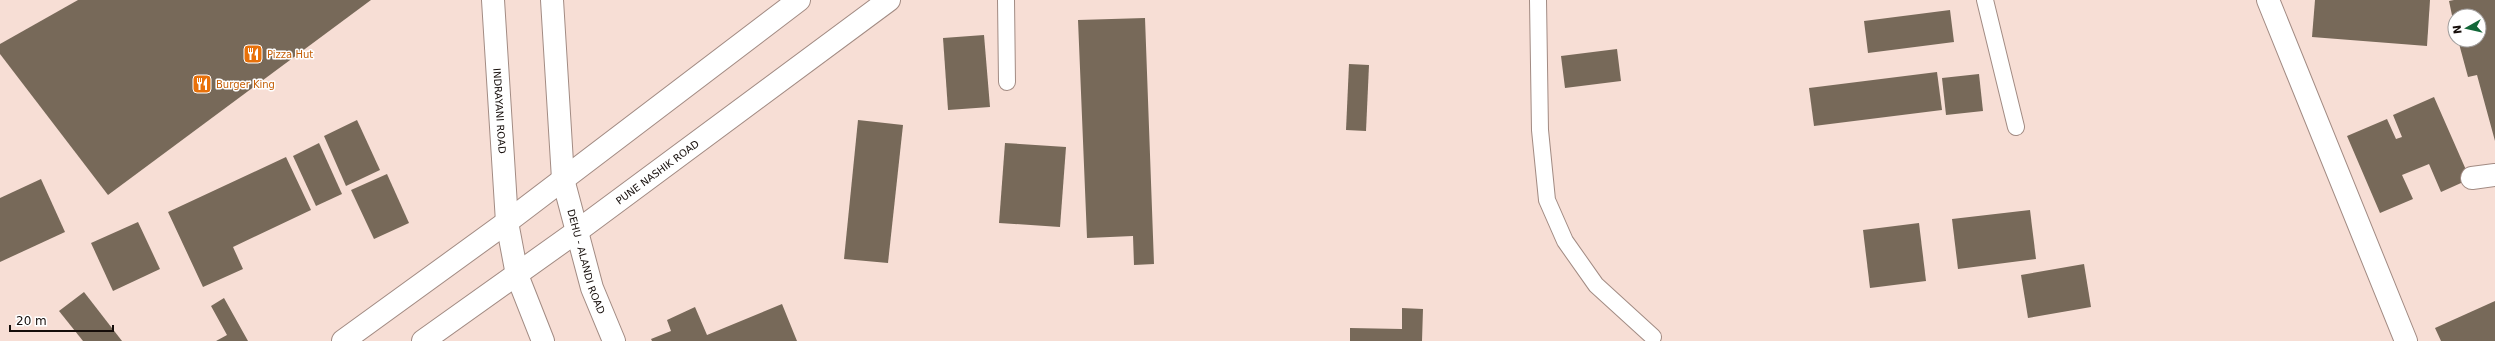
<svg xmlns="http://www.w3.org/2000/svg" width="2495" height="341" font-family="'DejaVu Sans',sans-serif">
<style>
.building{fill:#776959}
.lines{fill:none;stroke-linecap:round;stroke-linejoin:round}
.service-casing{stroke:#a28b83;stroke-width:18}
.minor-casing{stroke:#a28b83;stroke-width:24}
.primary-casing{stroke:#a28b83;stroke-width:24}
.trunk-casing{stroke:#a28b83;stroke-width:24}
.service{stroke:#fff;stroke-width:16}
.minor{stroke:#fff;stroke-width:22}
.primary{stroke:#fff;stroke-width:22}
.trunk{stroke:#fff;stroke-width:22}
.labels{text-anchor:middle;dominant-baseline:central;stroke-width:3;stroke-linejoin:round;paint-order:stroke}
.food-label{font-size:10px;fill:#c56008;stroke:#fff;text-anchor:start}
.street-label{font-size:10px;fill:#150d0a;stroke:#fff}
</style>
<rect width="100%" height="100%" fill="#f7ded5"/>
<g class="building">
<path d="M78,0h293l-263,195 -108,-141v-10z"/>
<path d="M2315,0h115l-3,46 -115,-9z"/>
<path d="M2454,0h41v141l-18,-66 -9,2 -10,-37h21v-24h-24l-1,9 -5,-24z"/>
<path d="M1950,10l4,32 -86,11 -4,-32z"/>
<path d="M1145,18l9,246 -20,1 -1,-29 -46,2 -9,-218z"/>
<path d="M984,35l6,72 -42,3 -5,-72z"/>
<path d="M1617,49l4,32 -56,7 -4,-32z"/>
<path d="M1349,64l20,1 -3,66 -20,-1z"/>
<path d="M1937,72l5,38 -128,16 -5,-38z"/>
<path d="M1979,74l4,37 -37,4 -4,-37z"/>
<path d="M2434,97l36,82 -29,13 -12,-28 -27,11 11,24 -33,14 -33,-77 40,-17 9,20 6,-2 -9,-22z"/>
<path d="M357,120l23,50 -34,16 -22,-50z"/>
<path d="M858,120l45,5 -15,138 -44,-4z"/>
<path d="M319,143l23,51 -26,12 -23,-50z"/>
<path d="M1005,143l61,4 -6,80 -61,-4z"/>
<path d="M286,157l25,53 -78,37 10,22 -40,18 -35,-75z"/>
<path d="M387,174l22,49 -35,16 -23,-49z"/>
<path d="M41,179l24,53 -65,30v-64z"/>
<path d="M2030,210l6,49 -78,10 -6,-50z"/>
<path d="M138,222l22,47 -47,22 -22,-48z"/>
<path d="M1919,223l7,58 -56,7 -7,-58z"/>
<path d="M2084,264l7,43 -63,11 -7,-43z"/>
<path d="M84,292l38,49h-39l-24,-30z"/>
<path d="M224,298l24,43h-32l11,-6 -16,-29z"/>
<path d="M2495,301v40h-54l-6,-13z"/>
<path d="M782,304l15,37h-145l-1,-2 20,-8 -4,-11 28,-13 12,28z"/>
<path d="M1402,308l21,1 -1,32h-72v-13l52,1z"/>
</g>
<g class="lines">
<g class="service-casing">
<g id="service">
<path d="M1006,0l1,82"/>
<path d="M1538,0l2,130 7,70 18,41 31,44 57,52"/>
<path d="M1985,0l31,127"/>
</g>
</g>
<g class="minor-casing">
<g id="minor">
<path d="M2268,0l138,341"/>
<path d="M2472,178l23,-3"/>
</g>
</g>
<g class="primary-casing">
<g id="primary">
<path id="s1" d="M493,0l14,222 10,53 26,66"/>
<path id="s2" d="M552,0l11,179 29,109 22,53"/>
</g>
</g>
<g class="trunk-casing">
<g id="trunk">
<path d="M343,341l164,-119 292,-222"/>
<path id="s3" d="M423,341l153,-109 313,-232"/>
</g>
</g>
<use href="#service" class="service"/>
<use href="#minor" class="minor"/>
<use href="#primary" class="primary"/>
<use href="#trunk" class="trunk"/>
</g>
<defs>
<g id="restaurant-square" transform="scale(1)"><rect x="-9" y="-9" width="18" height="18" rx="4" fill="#e8710a" stroke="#fff"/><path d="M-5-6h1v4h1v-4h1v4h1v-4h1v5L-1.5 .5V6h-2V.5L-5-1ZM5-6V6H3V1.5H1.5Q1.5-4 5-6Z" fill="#fff"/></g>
</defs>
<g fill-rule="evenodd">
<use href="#restaurant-square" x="253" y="54"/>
<use href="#restaurant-square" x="202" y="84"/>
</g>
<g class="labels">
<g class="food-label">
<text x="267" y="54">Pizza Hut</text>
<text x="216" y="84">Burger King</text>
</g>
<g class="street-label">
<text stroke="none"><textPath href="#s1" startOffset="111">INDRAYANI ROAD</textPath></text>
<text stroke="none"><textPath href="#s3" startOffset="289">PUNE NASHIK ROAD</textPath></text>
<text stroke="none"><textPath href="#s2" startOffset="265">DEHU - ALANDI ROAD</textPath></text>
</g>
</g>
<g transform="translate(2467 28) rotate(262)"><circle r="19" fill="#ffffff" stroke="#a19e9d"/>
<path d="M0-3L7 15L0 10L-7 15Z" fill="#126738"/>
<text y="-6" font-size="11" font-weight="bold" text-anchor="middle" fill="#150d0a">N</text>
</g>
<path d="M10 325v6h103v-6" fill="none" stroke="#150d0a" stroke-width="2"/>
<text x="16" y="325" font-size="12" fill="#150d0a" stroke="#ffffff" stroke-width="3" paint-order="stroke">20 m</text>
</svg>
